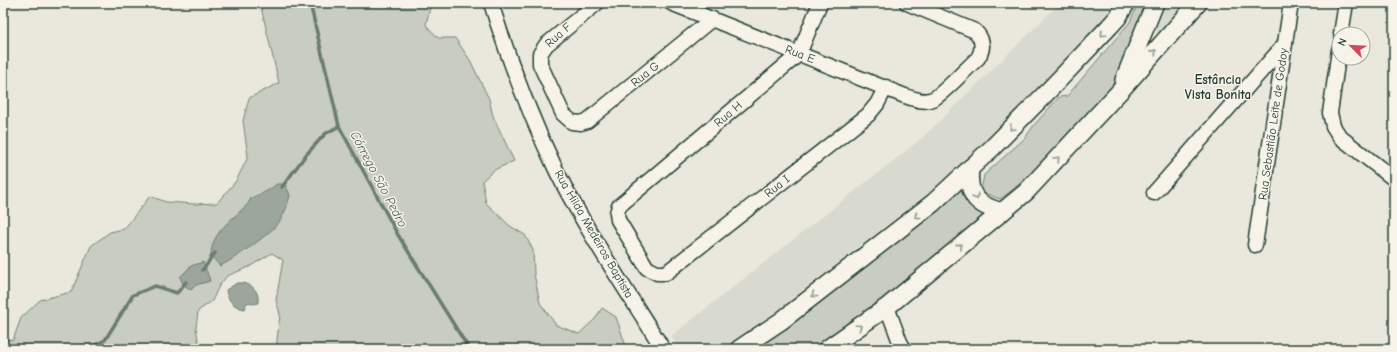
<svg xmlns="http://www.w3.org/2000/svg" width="1397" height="352" font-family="'Comic Neue',sans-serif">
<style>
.built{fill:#d9dacf}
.green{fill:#c8ccc1;stroke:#74847a}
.water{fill:#9ca69c;stroke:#6a7c72}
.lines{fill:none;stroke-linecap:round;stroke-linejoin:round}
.stream{stroke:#6a7c72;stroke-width:3.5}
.minor-casing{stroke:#1f3d34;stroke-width:17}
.major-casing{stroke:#1f3d34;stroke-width:20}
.minor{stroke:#f7f3e8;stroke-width:14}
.major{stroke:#f7f3e8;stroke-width:17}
.oneway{stroke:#8b988e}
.labels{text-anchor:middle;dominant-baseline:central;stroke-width:3;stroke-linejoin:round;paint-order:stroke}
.street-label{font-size:12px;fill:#1f3d34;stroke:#f7f3e8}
.neighbourhood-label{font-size:13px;font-weight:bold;fill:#1f3d34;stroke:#f7f3e8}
.water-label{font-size:13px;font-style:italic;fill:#445c53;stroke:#f7f3e8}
</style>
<rect width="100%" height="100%" fill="#eae8dd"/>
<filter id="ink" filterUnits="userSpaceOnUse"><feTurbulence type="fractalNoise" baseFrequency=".025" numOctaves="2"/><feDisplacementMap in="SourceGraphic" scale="8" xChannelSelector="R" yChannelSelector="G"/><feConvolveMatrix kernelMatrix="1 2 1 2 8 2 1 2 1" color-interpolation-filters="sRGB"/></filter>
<g filter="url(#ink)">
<g class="built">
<path d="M1060,3h55l-3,5 -31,40 -136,132 -166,129 -55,40h-44l-9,-13 251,-198z"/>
<path d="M1161,3h28l-27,29h-8l-3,-6z"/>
</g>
<g class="green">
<path d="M260,3h171l-5,22 12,13h17l15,22 19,39 4,17 21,45 -20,9 -12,11 4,22 24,23 15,9 8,15 1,24 6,29 16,22 23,9 16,-15 7,-11 14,9 11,32h-351l4,-35 -4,-14 7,-40 -11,-7 -23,14 -22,9 -8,10 -7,15 -14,10 -2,17 4,21h-197v-10l10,1 8,-22 19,-18 31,-8 20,-46 19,-14 14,-3 26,-33 16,6 29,2 22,-1 19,-22 12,-24 -5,-36 6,-23 30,-15z"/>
<path d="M1138,3h10l-37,86 -52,61 -48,41 -11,8 -16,-6 -2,-8 2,-10 41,-37 9,-13 25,-28 8,-1 63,-74z"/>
<path d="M963,186l26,29 -97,80 -75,54h-64z"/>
</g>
<g class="water">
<path d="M277,184h8l5,11c-2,9 -5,18 -10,26 -8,12 -47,39 -60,45l-9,-10c0,-24 22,-37 37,-52l3,-6 16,-7z"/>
<path d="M203,262c2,7 5,11 7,19l-14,4 -5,5 -8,-6 -3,-7 11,-11z"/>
<path d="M237,283c12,-1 23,6 21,20l-5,1 -4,-2 -4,3 1,2 -1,2c-10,-1 -18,-9 -19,-19z"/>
</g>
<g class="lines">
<g class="stream">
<path d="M310,3l29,123 59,109 71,114"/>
<path d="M282,187l23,-31 20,-22 14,-8"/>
<path d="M202,270c6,-4 7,-12 13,-17"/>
<path d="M87,349l18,-9 28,-45 22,-9 22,7 9,-11"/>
</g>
<g class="minor-casing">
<g id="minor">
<path d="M491,3c18,58 40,115 66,169 31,62 70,119 106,177"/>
<path d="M597,3l-51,42 -6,9v10l23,50 9,8 9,1 6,-2 125,-102"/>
<path d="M671,3l234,93c9,3 19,7 28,3 9,-4 36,-33 45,-41 6,-10 5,-19 -3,-27l-68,-28"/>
<path d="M820,3l-21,51 -180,152 -2,7 1,7 29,48 10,5h9l202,-158 9,-11 9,-17"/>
<path d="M1341,34l5,-31"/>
<path d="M1339,50l-9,63 3,13 7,11 54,42"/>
<path d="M1154,193l131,-149"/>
<path d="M1255,245l36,-242"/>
<path d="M887,307l13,35 4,7"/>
</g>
</g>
<g class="major-casing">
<g id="major">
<path d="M1124,80l31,-77"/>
<path d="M970,168c-3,27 6,37 32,44"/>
<path d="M739,349l42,-28 152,-118 59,-55 62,-63 55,-58 9,-10 8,-14"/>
<path d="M827,349l60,-42 139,-115 94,-101 78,-88"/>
</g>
</g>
<use href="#minor" class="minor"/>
<use href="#major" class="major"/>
</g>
<defs><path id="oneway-chevron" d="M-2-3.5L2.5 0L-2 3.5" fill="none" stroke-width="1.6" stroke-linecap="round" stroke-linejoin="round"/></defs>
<g class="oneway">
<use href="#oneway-chevron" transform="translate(1103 34) rotate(134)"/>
<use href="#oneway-chevron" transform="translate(1154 52) rotate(-48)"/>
<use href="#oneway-chevron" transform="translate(1012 128) rotate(135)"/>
<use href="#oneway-chevron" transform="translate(1057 159) rotate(-47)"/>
<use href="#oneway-chevron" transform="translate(976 197) rotate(57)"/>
<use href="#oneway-chevron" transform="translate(917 216) rotate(142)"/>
<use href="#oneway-chevron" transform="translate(960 246) rotate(-40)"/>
<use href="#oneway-chevron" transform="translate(814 295) rotate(142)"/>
<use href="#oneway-chevron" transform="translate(859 327) rotate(-35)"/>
</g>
</g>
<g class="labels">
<g class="street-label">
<text transform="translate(558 35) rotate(-41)">Rua F</text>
<text transform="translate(800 54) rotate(21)">Rua E</text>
<text transform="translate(645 74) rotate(-39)">Rua G</text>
<text transform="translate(728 114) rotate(-40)">Rua H</text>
<text transform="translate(1273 124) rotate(-82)">Rua Sebastião Leite de Godoy</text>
<text transform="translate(777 186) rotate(-38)">Rua I</text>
<text transform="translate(594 234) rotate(60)">Rua Hilda Medeiros Baptista</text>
</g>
<g class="neighbourhood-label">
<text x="1218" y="79">Estância<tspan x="1218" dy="15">Vista Bonita</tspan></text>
</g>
<g class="water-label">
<text transform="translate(379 179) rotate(62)">Córrego São Pedro</text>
</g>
</g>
<rect width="1397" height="352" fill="none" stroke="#f7f3e8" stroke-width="16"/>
<rect x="8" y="8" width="1381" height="336" fill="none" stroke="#1f3d34" stroke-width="1.5" filter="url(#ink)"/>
<g transform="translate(1351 46) rotate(294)"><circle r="19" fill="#f7f3e8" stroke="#a1aaa0"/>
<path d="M0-3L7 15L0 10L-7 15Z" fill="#d1495b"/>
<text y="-6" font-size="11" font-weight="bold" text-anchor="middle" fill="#1f3d34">N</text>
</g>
</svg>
